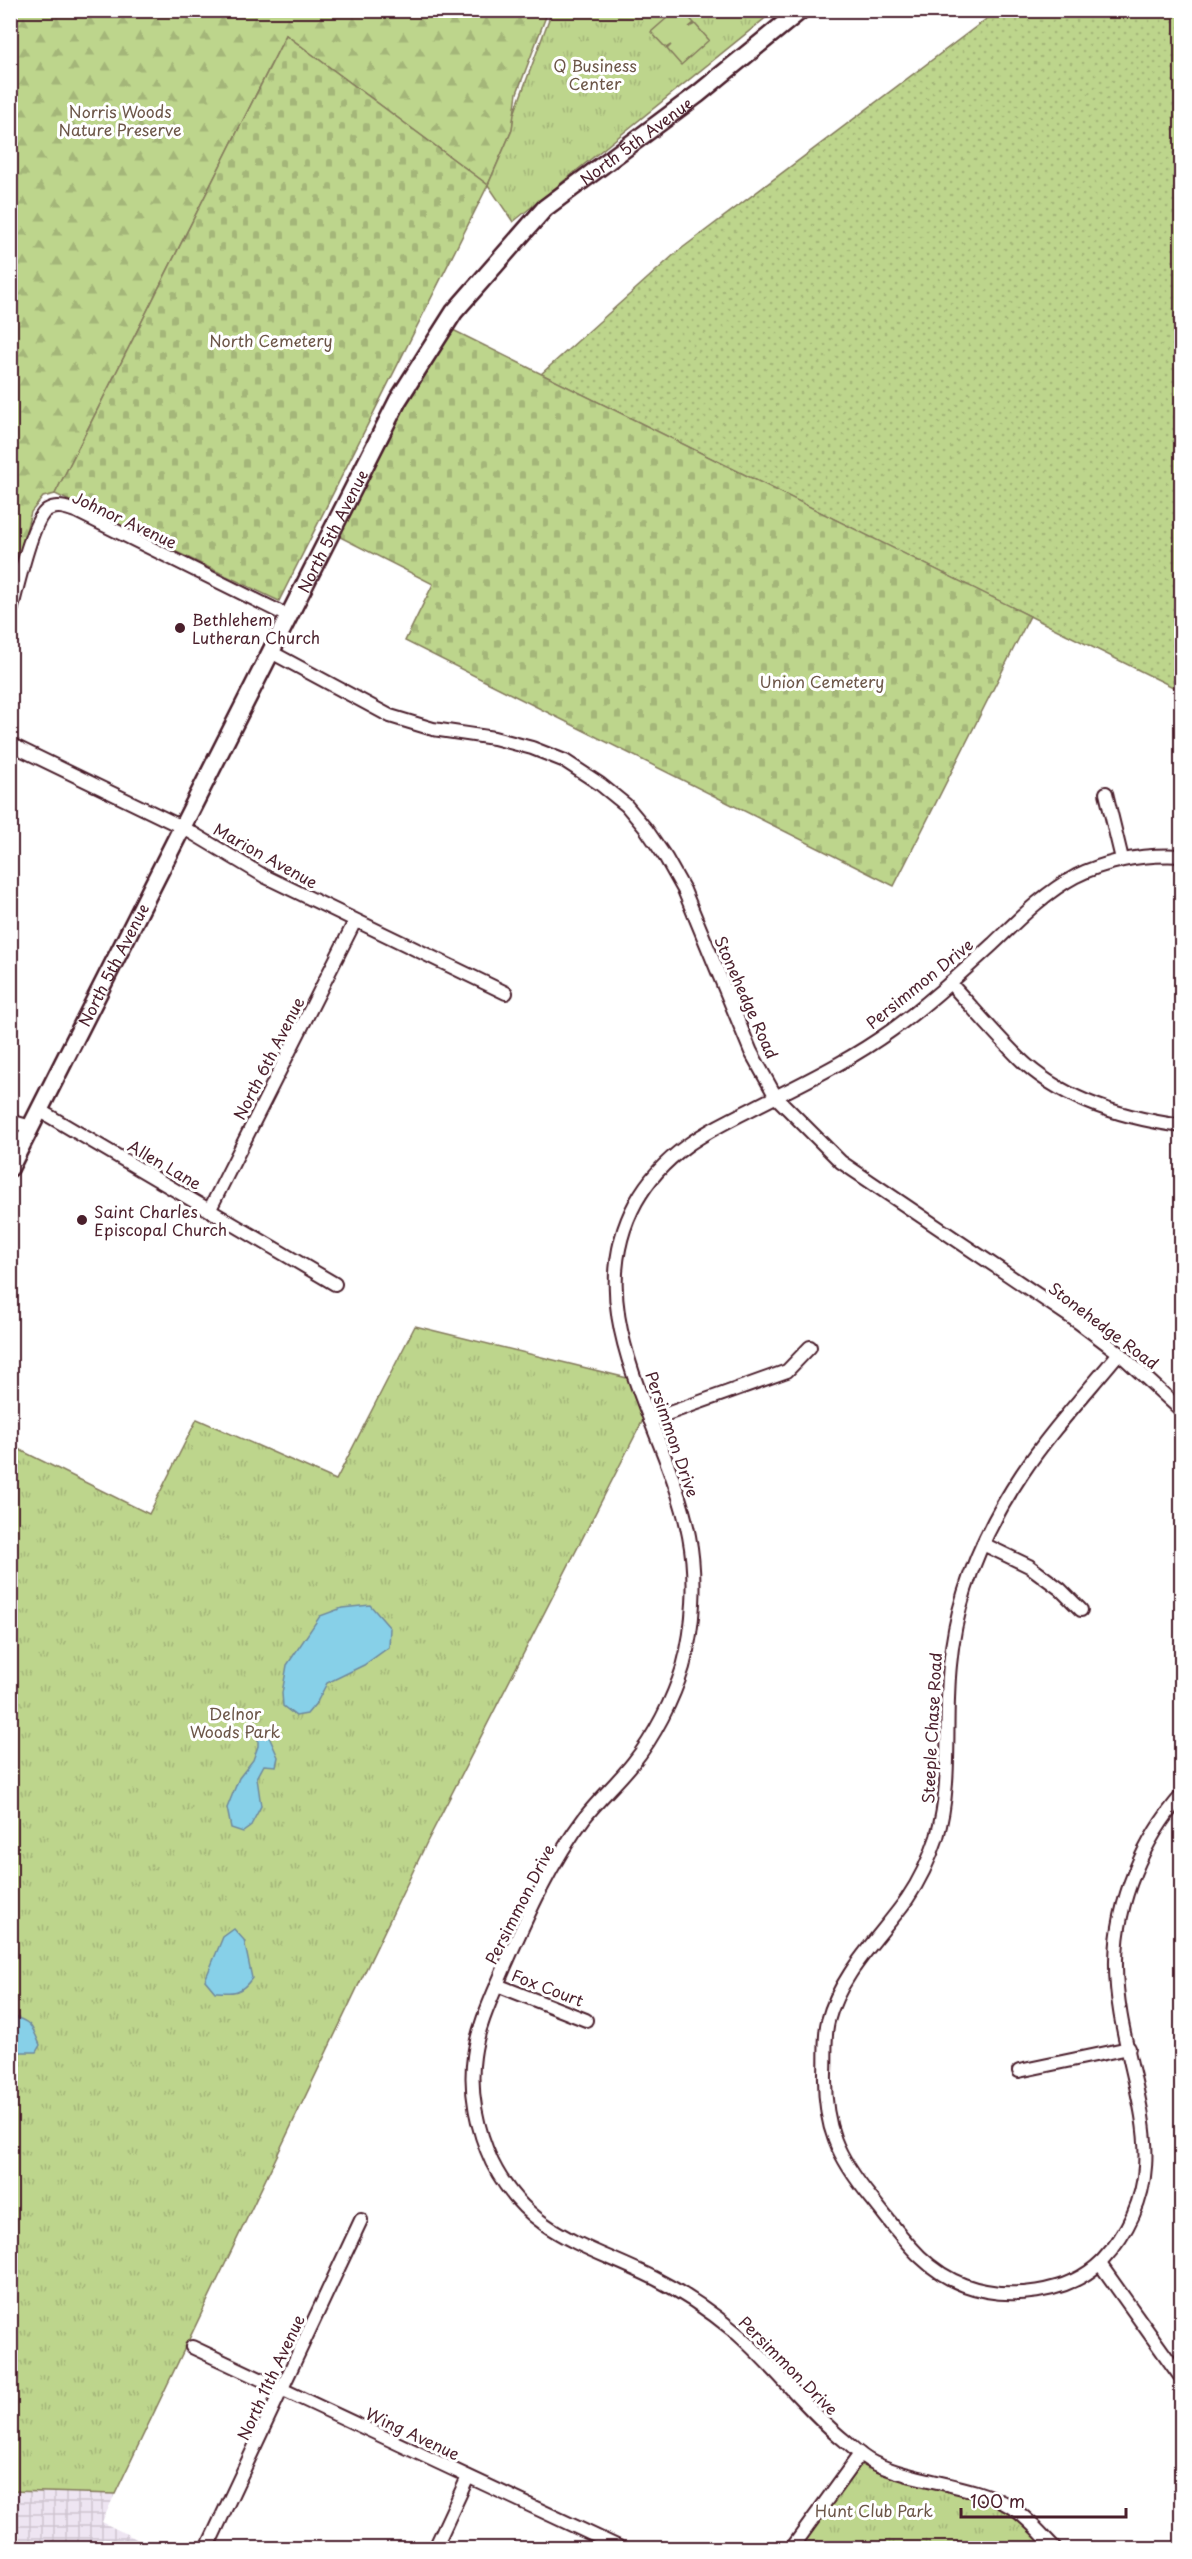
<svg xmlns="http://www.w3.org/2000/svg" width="1192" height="2559" font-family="'Playpen Sans',sans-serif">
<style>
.industrial{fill:url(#industrial-grid)}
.grass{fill:url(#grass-dots);stroke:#847a5c;stroke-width:1.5}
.forest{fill:url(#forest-firs);stroke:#847a5c;stroke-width:1.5}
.cemetery{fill:url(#cemetery-stones);stroke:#847a5c;stroke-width:1.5}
.park{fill:url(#park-tufts);stroke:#847a5c;stroke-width:1.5}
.garden{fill:#bdd58c;stroke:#847a5c;stroke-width:1.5}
.water{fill:#87d0e8;stroke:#6f899c;stroke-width:1.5}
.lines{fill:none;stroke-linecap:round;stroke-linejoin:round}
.minor-casing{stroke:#4a1f2b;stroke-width:16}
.secondary-casing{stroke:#4a1f2b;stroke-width:21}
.minor{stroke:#fff;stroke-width:12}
.secondary{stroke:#fff;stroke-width:16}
.poi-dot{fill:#4a1f2b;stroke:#fff;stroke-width:2}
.labels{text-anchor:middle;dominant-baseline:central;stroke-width:6;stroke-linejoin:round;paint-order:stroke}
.park-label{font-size:16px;fill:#6c5648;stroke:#fff}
.street-label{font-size:16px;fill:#4a1f2b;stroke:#fff}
.poi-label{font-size:16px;fill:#4a1f2b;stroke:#fff;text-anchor:start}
</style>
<defs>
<pattern id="industrial-grid" width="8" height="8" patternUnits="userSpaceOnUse" patternTransform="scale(1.5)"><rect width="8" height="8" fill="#eee5f2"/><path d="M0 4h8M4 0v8" fill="none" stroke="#cec4d0"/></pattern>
<pattern id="grass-dots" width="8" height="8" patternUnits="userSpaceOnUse" patternTransform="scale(1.5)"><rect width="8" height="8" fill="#bdd58c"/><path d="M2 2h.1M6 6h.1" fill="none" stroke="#a4b679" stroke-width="1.8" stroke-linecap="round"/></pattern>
<pattern id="forest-firs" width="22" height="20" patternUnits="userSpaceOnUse" patternTransform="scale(1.5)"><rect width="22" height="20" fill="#bdd58c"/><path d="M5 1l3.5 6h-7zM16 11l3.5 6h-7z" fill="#a4b679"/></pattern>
<pattern id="cemetery-stones" width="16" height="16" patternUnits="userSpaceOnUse" patternTransform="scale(1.5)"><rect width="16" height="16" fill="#bdd58c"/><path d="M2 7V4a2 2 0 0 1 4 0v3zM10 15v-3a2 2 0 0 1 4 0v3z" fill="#a4b679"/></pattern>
<pattern id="park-tufts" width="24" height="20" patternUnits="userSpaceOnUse" patternTransform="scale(1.5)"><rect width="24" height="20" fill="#bdd58c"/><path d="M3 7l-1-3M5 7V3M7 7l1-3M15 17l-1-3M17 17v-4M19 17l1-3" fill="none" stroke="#a4b679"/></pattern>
</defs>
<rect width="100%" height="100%" fill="#fff"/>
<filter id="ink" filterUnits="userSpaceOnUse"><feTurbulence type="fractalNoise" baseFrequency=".0167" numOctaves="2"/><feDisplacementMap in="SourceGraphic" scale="12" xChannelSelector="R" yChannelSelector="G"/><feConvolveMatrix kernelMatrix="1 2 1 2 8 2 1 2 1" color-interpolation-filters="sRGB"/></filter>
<g filter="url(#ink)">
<path class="industrial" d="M11,2491l104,3 -13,28 53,26h-144z"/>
<path class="grass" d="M997,11h184v680l-640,-317 136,-122z"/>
<path class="forest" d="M11,11h537l-31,82 -5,37 -24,55 -202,-150 -231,459 -12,3 -12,15 -20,76z"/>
<g class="cemetery">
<path d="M286,35l202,150 -209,416 -224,-107z"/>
<path d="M453,330l577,286 -136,270 -489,-245 28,-57 -95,-48 61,-119z"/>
</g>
<g class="park">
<path d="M552,11h222l-261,211 -25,-37 24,-55 2,-16z"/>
<path d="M415,1326l216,53 14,37 -218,426 -312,652 -104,-3 -1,-1046 139,69 48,-95 139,61z"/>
<path d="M859,2460l122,38 29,13 40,37h-257z"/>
</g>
<path class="garden" d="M675,11h8l11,12 -5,4 6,-3 14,16 -28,25 -14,-16 4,-4 -5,3 -15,-16z"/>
<g class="water">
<path d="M370,1605l20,23 -1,19 -25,18 -37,18 -10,19 -10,12 -11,2 -13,-10 -1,-13 5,-28 33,-49 22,-8z"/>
<path d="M266,1730l12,27 -2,9 -12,-1 -7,13 4,28 -11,21 -7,5 -12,-4 -4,-20 12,-30 14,-18 5,-14v-14z"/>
<path d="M234,1929l10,11 8,38c-11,16 -19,15 -37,14l-10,-12 18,-43z"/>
<path d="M11,2016c20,5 21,10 29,29l-4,7h-18l-4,-10 -3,-2z"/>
</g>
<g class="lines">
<g class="minor-casing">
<g id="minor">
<path d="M10,615c6,-21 21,-95 37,-105 10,-6 20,-2 31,2l210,104"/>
<path d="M271,652l119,64 43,13 61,9 38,10 33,13 35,23 26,21 20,24 20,29 18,32 67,162 25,45 65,65 237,160 41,31 63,58"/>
<path d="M10,744l174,84 80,48 242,117"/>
<path d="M1106,793l16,66"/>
<path d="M950,983c23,25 45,51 69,75 43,42 104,60 163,68"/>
<path d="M39,1110l296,174"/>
<path d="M10,1121l21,6"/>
<path d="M210,1209l145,-288"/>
<path d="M1119,1353c-32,39 -69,79 -97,121 -38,57 -66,122 -72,191 -6,57 3,117 -13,172 -7,21 -17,43 -30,62 -27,38 -67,75 -79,122 -4,15 -2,36 -3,52 -1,54 12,83 46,125 28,34 50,71 93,87 43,16 105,9 138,-24 90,-97 12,-189 14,-301 1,-60 27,-120 66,-165"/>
<path d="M650,1420l137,-49 23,-24"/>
<path d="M983,1544l46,22 31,23 21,21"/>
<path d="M497,1985l89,35"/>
<path d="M1019,2071l110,-23"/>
<path d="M1100,2264l82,115"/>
<path d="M192,2347l429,201"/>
<path d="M207,2548l154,-328"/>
<path d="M435,2548l33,-71"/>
<path d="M792,2548l68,-94"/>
<path d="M1055,2548c-14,-14 -27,-30 -44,-41 -39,-24 -95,-24 -137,-44 -11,-5 -20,-14 -29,-22 -41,-33 -71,-76 -111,-110 -24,-20 -52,-39 -80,-53 -66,-33 -126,-43 -162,-116 -15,-32 -23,-71 -18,-106 4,-31 19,-61 31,-90 23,-52 46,-104 80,-149 15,-19 33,-35 48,-54 21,-26 40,-63 50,-96 11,-40 14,-90 6,-131 -21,-110 -114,-222 -53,-334 32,-58 86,-77 141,-106 40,-20 79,-40 115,-66 36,-26 68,-56 101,-86 26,-25 51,-51 83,-68 33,-16 69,-22 106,-20"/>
</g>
</g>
<g class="secondary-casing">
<g id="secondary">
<path id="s1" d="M10,1168l388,-768 56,-88 91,-104 153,-114 103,-84"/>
</g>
</g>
<use href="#minor" class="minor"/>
<use href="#secondary" class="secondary"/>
</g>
</g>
<g class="poi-dot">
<circle cx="180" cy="628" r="6"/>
<circle cx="82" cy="1220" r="6"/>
</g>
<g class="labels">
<g class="park-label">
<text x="595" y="65">Q Business<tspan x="595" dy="18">Center</tspan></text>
<text x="120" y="111">Norris Woods<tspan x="120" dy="18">Nature Preserve</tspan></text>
<text x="271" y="340">North Cemetery</text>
<text x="822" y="681">Union Cemetery</text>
<text x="235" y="1713">Delnor<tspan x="235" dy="18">Woods Park</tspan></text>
<text x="874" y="2510">Hunt Club Park</text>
</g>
<g class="street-label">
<text stroke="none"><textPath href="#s1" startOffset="1216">North 5th Avenue</textPath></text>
<text transform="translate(125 519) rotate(25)">Johnor Avenue</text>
<text stroke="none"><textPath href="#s1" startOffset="714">North 5th Avenue</textPath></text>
<text transform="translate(266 855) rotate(29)">Marion Avenue</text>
<text stroke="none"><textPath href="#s1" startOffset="228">North 5th Avenue</textPath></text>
<text transform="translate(919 983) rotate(-39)">Persimmon Drive</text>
<text transform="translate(747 997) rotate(66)">Stonehedge Road</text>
<text transform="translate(268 1058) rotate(-63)">North 6th Avenue</text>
<text transform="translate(165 1164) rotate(30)">Allen Lane</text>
<text transform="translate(1104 1325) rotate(37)">Stonehedge Road</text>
<text transform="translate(673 1434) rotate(71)">Persimmon Drive</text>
<text transform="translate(931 1728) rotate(-87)">Steeple Chase Road</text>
<text transform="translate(519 1904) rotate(-63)">Persimmon Drive</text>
<text transform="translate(548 1987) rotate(21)">Fox Court</text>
<text transform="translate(789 2365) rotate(45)">Persimmon Drive</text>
<text transform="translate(270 2377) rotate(-65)">North 11th Avenue</text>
<text transform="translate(413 2433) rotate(25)">Wing Avenue</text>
</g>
<g class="poi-label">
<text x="192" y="619">Bethlehem<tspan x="192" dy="18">Lutheran Church</tspan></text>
<text x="94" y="1211">Saint Charles<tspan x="94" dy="18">Episcopal Church</tspan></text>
</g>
</g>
<rect width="1192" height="2559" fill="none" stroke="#fff" stroke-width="36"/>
<rect x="18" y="18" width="1156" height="2523" fill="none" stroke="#4a1f2b" stroke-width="2" filter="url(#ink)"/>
<path d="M961 2508v9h165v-9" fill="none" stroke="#4a1f2b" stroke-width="3"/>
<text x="970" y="2508" font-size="18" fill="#4a1f2b" stroke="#ffffff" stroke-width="4.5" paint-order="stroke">100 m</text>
</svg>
